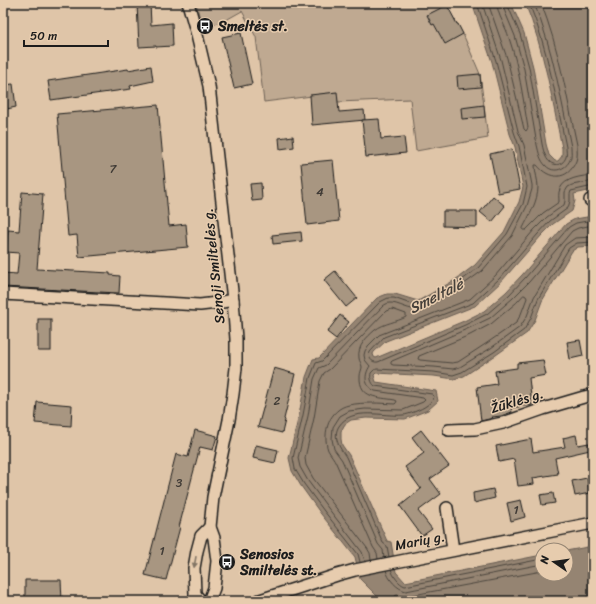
<svg xmlns="http://www.w3.org/2000/svg" width="596" height="604" font-family="Sriracha,sans-serif">
<style>
.green{fill:#bfa991;stroke:#6e6256}
.water{fill:#958472;stroke:#655a50}
.lines{fill:none;stroke-linecap:round;stroke-linejoin:round}
.shore{stroke:#4c463e;stroke-width:1}
.building{fill:#a89681;stroke:#1c1c1c}
.minor-casing{stroke:#1c1c1c;stroke-width:14}
.minor{stroke:#e7ccae;stroke-width:11}
.oneway{fill:#827465}
.labels{text-anchor:middle;dominant-baseline:central;stroke-width:3;stroke-linejoin:round;paint-order:stroke}
.number-label{font-size:12px;fill:#3f3a35}
.poi-label{font-size:14px;font-weight:bold;fill:#1c1c1c;stroke:#e7ccae;text-anchor:start}
.street-label{font-size:14px;fill:#1c1c1c;stroke:#e7ccae}
.water-label{font-size:15px;font-style:italic;fill:#46403a;stroke:#e7ccae}
</style>
<rect width="100%" height="100%" fill="#dfc5a8"/>
<filter id="ink" filterUnits="userSpaceOnUse"><feTurbulence type="fractalNoise" baseFrequency=".025" numOctaves="2"/><feDisplacementMap in="SourceGraphic" scale="8" xChannelSelector="R" yChannelSelector="G"/><feConvolveMatrix kernelMatrix="1 2 1 2 8 2 1 2 1" color-interpolation-filters="sRGB"/></filter>
<g filter="url(#ink)">
<path class="green" d="M196,3h249l18,31 17,40 8,64 -72,13 -6,-52 -72,3 -2,-9 -72,9 -8,-65 -14,-26 -16,9 -13,5 -10,-3 -4,-7z"/>
<path class="water" d="M472,3h39l13,30 9,34 13,77 3,11 6,6h3l4,-5v-8c-10,-49 -18,-99 -37,-145h68v187l-19,4 1,7 -3,10 -19,13 -12,12 -40,46 -26,24 -89,35 -12,11 -1,2 1,3 2,1 88,-37 20,-10 22,-19 16,-17 44,-51 9,-5 18,-3v30l-15,1 -6,4 -30,50 -7,19 -8,13 -31,22 -32,21 -10,3 -20,-3 -58,-3 -2,2 2,7 60,9 2,10 -10,9 -23,9 -39,-1 -15,2 -6,4 -4,7v8l1,6 7,10 38,86 4,1 5,30 9,10 137,-27v19h24v-23l27,-5v55h-211l-22,-22 -5,-22 -34,-43 -20,-28 -9,-15 -3,-13 10,-43 7,-38 7,-18 6,-1 58,-60 10,-4h8l23,7 37,-21 20,-15 29,-33 15,-30 4,-15 -8,-40 -5,-13 -18,-72z"/>
<g class="lines">
<g class="shore">
<path d="M488,3l19,55 17,71 2,2 2,-3c-5,-30 -9,-61 -19,-90 -3,-12 -12,-23 -12,-35"/>
<path d="M503,3v4l12,29 9,33 13,76c2,8 3,15 9,21 8,8 20,3 24,-6 2,-4 1,-9 1,-13 -10,-48 -18,-98 -37,-144"/>
<path d="M508,3v3l12,28 9,33 13,77c1,5 2,9 4,13 4,9 16,11 20,0 1,-2 0,-7 0,-10 -10,-48 -18,-98 -37,-144"/>
<path d="M541,3c18,45 26,95 36,142 0,5 1,11 -1,16 -8,20 -27,19 -39,4h-2c0,8 3,15 3,22 0,14 -9,29 -15,41v2h3l17,-17 16,-11c0,-4 -1,-9 1,-13 4,-11 22,-13 33,-14"/>
<path d="M593,186l-22,5 -1,3v7l-2,7 -18,13 -12,13 -39,45 -26,24 -89,34 -14,15c-2,5 1,11 8,10l87,-37 22,-11 22,-19 16,-17 44,-51 7,-4 17,-3"/>
<path d="M593,225l-15,3 -6,3 -43,51 -16,16 -23,20 -23,11 -75,32 -1,1v2l2,1 41,2 19,2 7,-2 31,-19 29,-21 7,-11 7,-19 31,-52 10,-7 18,-1"/>
<path d="M524,295l2,1 1,2 -6,16 -5,9 -29,20 -29,19 -6,1 -32,-3 -2,-1 1,-3 51,-21 21,-11 25,-21z"/>
<path d="M389,557l-2,-11 -4,-3 -37,-86c-6,-9 -14,-20 -7,-31 13,-20 45,-9 64,-11 5,0 19,-6 23,-9 3,-2 5,-4 7,-6l1,-4 -2,-2 -57,-8c-4,-3 -5,-9 -4,-13l3,-3 3,-1 57,3 19,3 9,-3 32,-20 30,-22 7,-12 7,-19 31,-51 8,-5 16,-1"/>
<path d="M384,558l-1,-8 -5,-6 -36,-84 -8,-11 -2,-10 1,-12 7,-11 9,-5 16,-2 38,1 20,-8 2,-2 -2,-2 -48,-7c-11,-5 -11,-16 -5,-25l-5,-6 -1,-5 1,-4 3,-5 11,-11 91,-36 25,-23 39,-46 13,-13 17,-12 1,-4v-9l3,-5 4,-2 21,-4"/>
<path d="M371,560l-1,-7 -3,-5 -34,-44 -20,-26 -7,-13 -1,-7 9,-40 6,-37 4,-8 6,-4 56,-58 6,-2 14,5v3c-9,5 -22,6 -31,13 -8,7 -18,16 -16,28 0,3 3,6 3,9 0,2 -2,6 -2,9 -1,23 19,21 35,24l2,1 -1,2 -1,1c-16,-1 -31,-2 -46,1 -20,4 -27,28 -21,45 2,4 6,8 8,13l37,84 4,6 1,6"/>
<path d="M365,561l-3,-9 -34,-44 -20,-27 -8,-14 -2,-9 10,-42 6,-37 5,-11 7,-3 57,-59c1,-1 5,-3 6,-3 9,-1 21,9 32,6l39,-22 22,-16 30,-35 15,-30 5,-17v-4l-8,-40 -6,-14 -17,-71 -19,-57"/>
<path d="M360,562l-2,-8 -34,-43 -20,-27 -9,-15 -2,-11 10,-43 7,-37 6,-15 6,-2 58,-59 8,-4h6l14,5 11,2 39,-22 20,-15 29,-34 16,-30 4,-17 -8,-41 -5,-14 -18,-71 -19,-58"/>
<path d="M391,569c2,7 8,15 14,17l137,-27"/>
<path d="M386,570c2,9 11,19 20,21l136,-27"/>
<path d="M396,601l-1,-5 2,-1 6,1h5l134,-25"/>
</g>
</g>
<g class="building">
<path d="M137,3h13l1,22 21,-2 1,23 -17,1v-1l-17,1z"/>
<path d="M447,5l10,19h1l5,10 -18,10 -11,-20 -2,1 -5,-10z"/>
<path d="M241,33l11,51 -18,4 -12,-51z"/>
<path d="M151,66l2,15 -23,5 1,3 -80,11 -3,-19 80,-12v1z"/>
<path d="M480,74l1,13 -23,2 -1,-13z"/>
<path d="M13,84l3,23 -9,2 -3,-24z"/>
<path d="M337,92l2,20 25,-2 1,10 -53,5 -2,-30z"/>
<path d="M158,105l11,121 17,-2 2,23 -109,10 -2,-22 -9,1 -11,-122z"/>
<path d="M484,105l1,12 -23,2 -1,-11z"/>
<path d="M379,119l2,20 23,-2 2,16 -40,4 -4,-37z"/>
<path d="M293,136l1,11 -14,2 -1,-11z"/>
<path d="M512,149l8,40 -22,4 -8,-39z"/>
<path d="M333,160l6,61 -32,4 -6,-62z"/>
<path d="M261,183l1,17 -10,1 -2,-17z"/>
<path d="M22,192l21,2 -6,75 73,4v2l10,1 -1,17 -116,-6v-14l14,1 2,-21 -13,-1 2,-22 11,1z"/>
<path d="M493,196l12,10 -13,16 -12,-10z"/>
<path d="M443,211h34v16l-34,-1z"/>
<path d="M301,232l1,9 -29,3 -1,-9z"/>
<path d="M335,271l22,27 -11,9 -22,-27z"/>
<path d="M340,315l9,7 -13,17 -9,-7z"/>
<rect x="38" y="319" width="13" height="32"/>
<path d="M580,340l3,16 -13,3 -3,-17z"/>
<path d="M543,360l3,15 -17,3 3,27 -21,3 1,4 -11,4 -9,1 1,1 -12,3 -4,-34 20,-3 -2,-13 22,-3v-5z"/>
<path d="M274,368l21,6 -11,45 1,1 -3,13 -24,-6z"/>
<path d="M37,402l35,3 -1,21 -36,-3z"/>
<path d="M195,430l22,6 -4,14 -13,-3 -21,80h1l-14,53 -21,-5 31,-121 12,3z"/>
<path d="M421,430l28,36 -19,13 11,15 -23,17 14,18 -10,7 -22,-30 21,-17 -16,-22 19,-14 -12,-16z"/>
<path d="M576,435l2,10 11,-2 1,7 -35,8 3,16 -25,4 1,6 -16,2 -4,-27 -15,3 -3,-16 35,-7 2,13 32,-5 -2,-9z"/>
<path d="M256,445l22,5 -3,13 -22,-5z"/>
<path d="M587,478l3,15 -15,3 -3,-15z"/>
<path d="M493,489l2,9 -21,5 -1,-10z"/>
<path d="M553,493l2,10 -13,2 -2,-10z"/>
<path d="M521,500l4,17 -14,4 -4,-18z"/>
<path d="M25,580h36l1,21h-37z"/>
</g>
<g class="lines">
<g class="minor-casing">
<g id="minor">
<path d="M188,3l8,28 13,55 24,214 3,39v29l-3,26 -4,26 -16,77 -3,30 4,11 3,23 -3,27 -5,13"/>
<path d="M590,200h3"/>
<path d="M3,294l197,11 17,-2 16,-3"/>
<path d="M449,430l26,-1 28,-6 40,-14 41,-12 9,-2"/>
<path d="M447,508l6,42"/>
<path d="M201,601l-6,-7 -1,-26 3,-17 4,-15 9,-9"/>
<path d="M257,601l80,-26 18,-5 238,-47"/>
</g>
</g>
<use href="#minor" class="minor"/>
</g>
<defs><path id="oneway-solid" d="M-6-.8H1V-3.2L6.5 0L1 3.2V.8H-6Z"/></defs>
<use class="oneway" href="#oneway-solid" transform="translate(195 562) rotate(100)"/>
</g>
<defs>
<g id="bus-disc" transform="scale(0.9)"><circle r="9.5" fill="#1c1c1c" stroke="#e7ccae"/><path d="M-5-6H5V4H4V6H2V4H-2V6H-4V4H-5ZM-3.5-4V0h7V-4ZM-3.5 1.2v1.5H-2V1.2ZM2 1.2v1.5H3.5V1.2Z" fill="#fff"/></g>
</defs>
<g fill-rule="evenodd">
<use href="#bus-disc" x="205" y="26"/>
<use href="#bus-disc" x="227" y="562"/>
</g>
<g class="labels">
<g class="number-label">
<text x="113" y="169">7</text>
<text x="320" y="192">4</text>
<text x="277" y="401">2</text>
<text x="179" y="483">3</text>
<text x="516" y="510">1</text>
<text x="162" y="551">1</text>
</g>
<g class="poi-label">
<text x="218" y="26">Smeltės st.</text>
<text x="240" y="554">Senosios<tspan x="240" dy="16">Smiltelės st.</tspan></text>
</g>
<g class="street-label">
<text transform="translate(214 266) rotate(-96)">Senoji Smiltelės g.</text>
<text transform="translate(517 401) rotate(-17)">Žūklės g.</text>
<text transform="translate(420 541) rotate(-11)">Marių g.</text>
</g>
<g class="water-label">
<text transform="translate(436 296) rotate(-27)">Smeltalė</text>
</g>
</g>
<rect width="596" height="604" fill="none" stroke="#e7ccae" stroke-width="16"/>
<rect x="8" y="8" width="580" height="588" fill="none" stroke="#1c1c1c" stroke-width="1.5" filter="url(#ink)"/>
<g transform="translate(554 562) rotate(283)"><circle r="19" fill="#e7ccae" stroke="#968674"/>
<path d="M0-3L7 15L0 10L-7 15Z" fill="#1c1c1c"/>
<text y="-6" font-size="11" font-weight="bold" text-anchor="middle" fill="#1c1c1c">N</text>
</g>
<path d="M24 40v6h84v-6" fill="none" stroke="#1c1c1c" stroke-width="2"/>
<text x="30" y="40" font-size="12" fill="#1c1c1c" stroke="#e7ccae" stroke-width="3" paint-order="stroke">50 m</text>
</svg>
